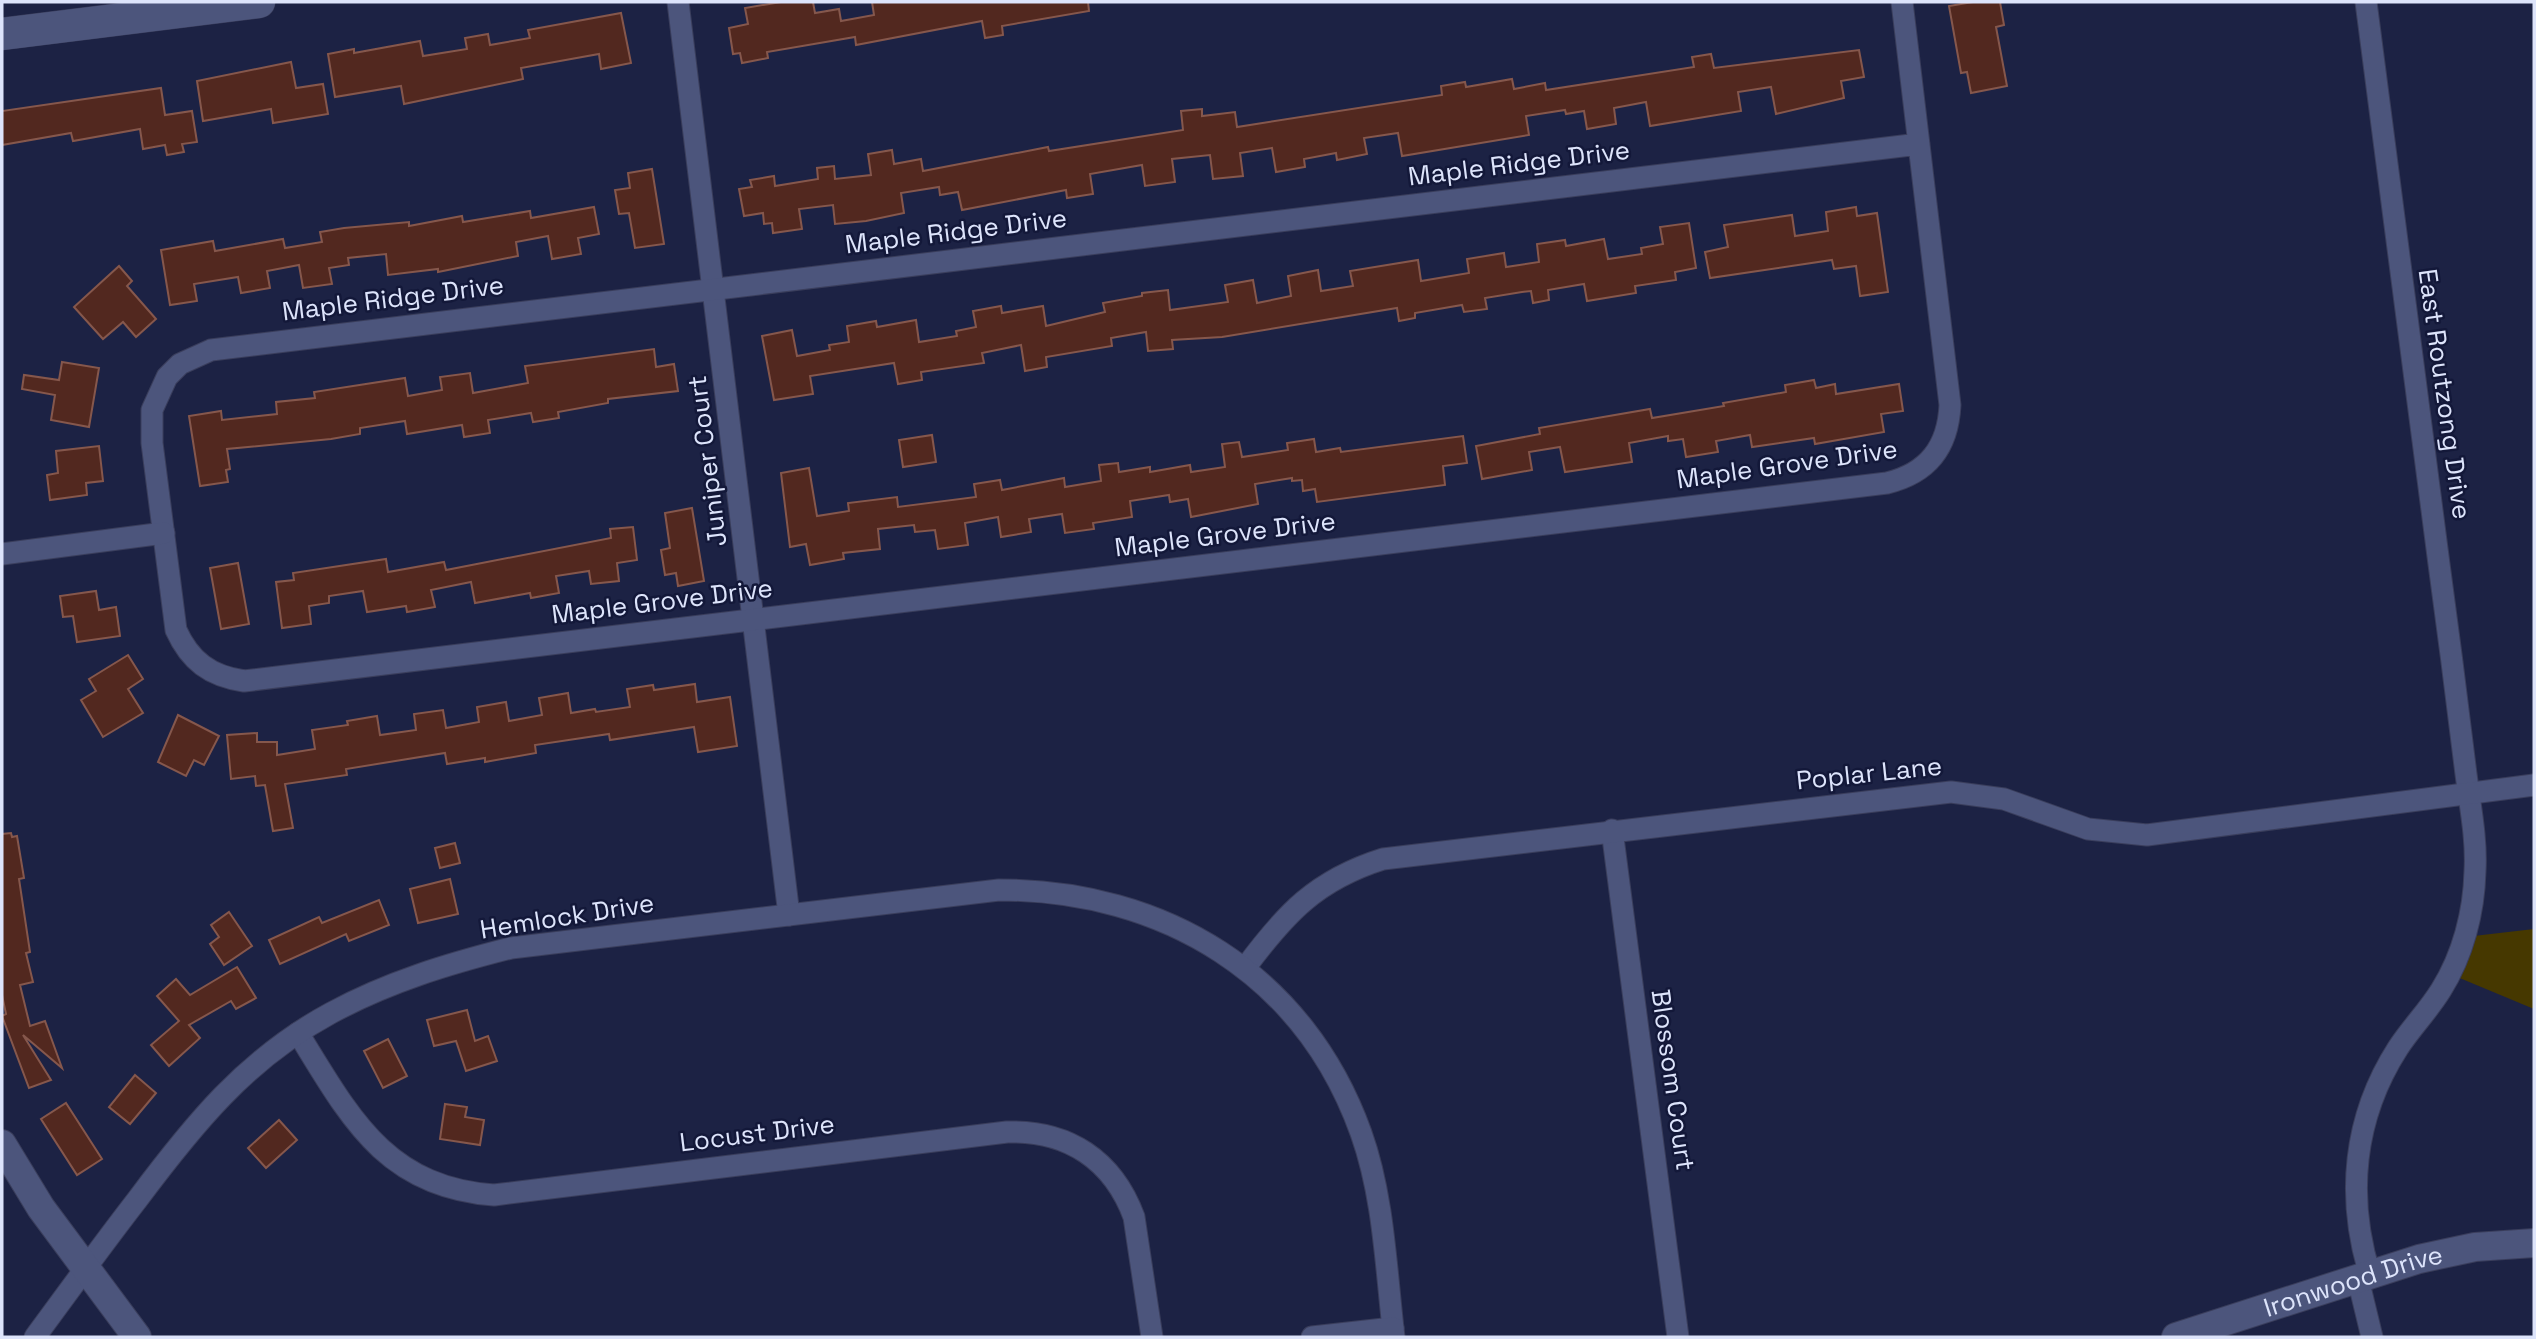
<svg xmlns="http://www.w3.org/2000/svg" width="2536" height="1339" font-family="'Space Grotesk',sans-serif">
<style>
.green{fill:#463800}
.building{fill:#52281f;stroke:#85574c;stroke-width:2}
.lines{fill:none;stroke-linecap:round;stroke-linejoin:round}
.minor-casing{stroke:#3a3e5c;stroke-width:23}
.tertiary-casing{stroke:#3a3e5c;stroke-width:30}
.secondary-casing{stroke:#3a3e5c;stroke-width:33}
.minor{stroke:#4c557c;stroke-width:21}
.tertiary{stroke:#4c557c;stroke-width:28}
.secondary{stroke:#4c557c;stroke-width:32}
.labels{text-anchor:middle;dominant-baseline:central;stroke-width:5;stroke-linejoin:round;paint-order:stroke}
.street-label{font-size:26px;fill:#dde4fb;stroke:#131839}
</style>
<rect width="100%" height="100%" fill="#1c2244"/>
<path class="green" d="M2534,929v80l-84,-35 15,-37z"/>
<g class="building">
<path d="M781,2h32l2,11 24,-4 2,12 33,-6 -2,-13h216l1,9 -87,15 1,9 -18,3 -3,-17 -126,24 -1,-8 -88,15 1,6 -26,5 -2,-10 -7,1 -4,-26 19,-4 -3,-16z"/>
<path d="M1973,2h27l4,23 -8,2 11,59 -36,7 -4,-21 -6,1 -12,-67z"/>
<path d="M621,13l10,50 -30,6 -2,-15 -78,14 2,11 -119,25 -3,-18 -66,11 -7,-43 26,-5v4l66,-12 3,15 44,-7 -2,-11 23,-4 2,11 40,-7 -2,-8z"/>
<path d="M1859,50l5,27 -23,4 3,17 -68,16 -5,-27 -33,5 3,19 -91,15 -4,-24 -32,6 2,16 -29,5 -3,-18 -18,3 -1,-4 -39,6 3,19 -127,21 -4,-23 -34,5 3,16 -30,6 -1,-7 -32,6 1,8 -29,5 -4,-24 -32,5 3,23 -30,3 -3,-24 -38,4 3,23 -30,4 -3,-21 -52,9 3,20 -26,4 -1,-8 -104,20 -4,-18 -18,3 -1,-8 -38,6 3,20 -38,8 -31,3 -2,-19 -34,4 3,20 -29,4 -1,-10 -8,1 -1,-11 -19,3 -5,-27 13,-2 -2,-7 24,-4 1,10 43,-7 -1,-11 17,-2 1,13 36,-4 -3,-21 24,-4 2,14 27,-5 2,12 125,-24 1,4 134,-21 -2,-19 21,-2v7l33,-4 2,15 205,-32 -1,-9 24,-4 1,5 46,-8 2,10 31,-6 1,7 148,-23 -2,-10 19,-3 3,14z"/>
<path d="M291,62l5,26 27,-4 5,30 -55,9 -2,-14 -68,12 -6,-40z"/>
<path d="M161,88l4,27 27,-4 5,31 -15,2 2,8 -17,3 -2,-10 -22,4 -3,-20 -67,12 -2,-8 -69,12v-34z"/>
<path d="M652,169l12,75 -29,4 -6,-35 -10,1 -4,-24 15,-2 -2,-15z"/>
<path d="M594,207l5,27 -21,4 3,16 -29,5 -4,-23 -32,6 2,14 -80,16v-3l-50,6 -2,-21 -38,4 1,7 -20,3 3,16 -29,4 -4,-23 -32,6 3,17 -29,5 -3,-16 -44,7 3,17 -27,4 -9,-55 52,-9 2,10 68,-12 2,9 37,-6 -2,-10 24,-4 65,-6v4l53,-10 1,6 67,-11 1,7z"/>
<path d="M1856,207l1,9 20,-3 11,79 -28,4 -4,-30 -22,3 -2,-9 -122,18 -5,-26 23,-5 -4,-22 68,-10 3,21 33,-5 -2,-19z"/>
<path d="M1689,223l7,45 -21,4 1,8 -41,6 1,7 -49,8 -3,-17 -36,6 1,10 -16,3 -2,-12 -9,1 -37,6 2,11 -23,3 -2,-7 -47,8v5l-16,3 -2,-13 -175,29 -50,3 1,9 -25,2 -2,-19 -35,6 1,8 -66,11 1,10 -22,4 -4,-26 -39,8 2,10 -63,9 1,8 -24,4 -4,-21 -84,13 3,18 -39,6 -12,-64 30,-6 5,26 33,-6 -1,-5 20,-3 -2,-16 29,-5 1,6 39,-7 3,22 38,-6 -1,-5 20,-4 -3,-16 28,-5 1,7 41,-7 3,20 59,-14 -2,-9 39,-7v-3l26,-3 2,20 58,-8 -3,-17 28,-5 4,23 34,-7 -3,-20 30,-6 3,21 32,-5 -3,-15 68,-11 3,21 48,-8 -2,-14 37,-6 2,14 33,-5 -2,-18 28,-4 1,6 38,-7 4,20 34,-5 -1,-6 22,-4 -3,-17z"/>
<path d="M119,266l13,15 -5,5 29,33 -20,18 -13,-15 -20,17 -29,-32z"/>
<path d="M654,349l2,18 18,-3 4,27 -70,8v4l-50,9 1,6 -26,4 -2,-9 -43,7 2,13 -26,4 -2,-12 -55,9 -2,-13 -45,7v6l-29,5 -104,10 3,20 -4,1 2,12 -28,4 -11,-70 32,-5 1,9 55,-6 -1,-12 39,-4 -1,-6 91,-14 3,18 34,-6 -2,-13 30,-4 3,20 55,-10 -3,-17z"/>
<path d="M62,362l37,6 -10,59 -38,-7 4,-25 -33,-6 2,-14 35,5z"/>
<path d="M1814,380l2,8 19,-4 1,10 63,-10 4,27 -22,3 3,18 -69,12 -1,-6 -62,9 -2,-12 -34,6 2,11 -32,5 -3,-18 -15,2v-5l-39,7 3,19 -67,10 -5,-25 -31,5 3,18 -50,9 -6,-33 64,-12 -1,-6 111,-19 2,9 72,-12 -1,-3 63,-11 -1,-7z"/>
<path d="M932,435l4,27 -33,5 -4,-27z"/>
<path d="M1463,436l4,27 -24,3 2,19 -128,17 -2,-13 -12,2 -1,-11 -10,1v-3l-37,6 3,20 -67,13 -3,-18 -18,3 -1,-7 -39,6 2,16 -39,6 1,6 -29,4 -3,-19 -33,5 2,13 -30,5 -3,-20 -33,6 3,22 -30,4 -3,-19 -20,2 -1,-7 -36,4 2,20 -37,4 1,6 -34,6 -4,-21 -16,3 -9,-74 28,-5 8,48 32,-5 -1,-8 49,-6 1,10 78,-10 -2,-13 26,-4 2,10 62,-12 1,9 36,-6 -2,-16 19,-2 1,9 31,-5v5l40,-7 1,7 34,-5 -3,-23 17,-2 3,15 46,-7 -1,-7 27,-4 2,13 24,-4 1,4z"/>
<path d="M99,446l4,35 -17,2 1,12 -37,5 -3,-25 11,-2 -2,-22z"/>
<path d="M692,508l12,73 -26,5 -2,-13 -11,2 -4,-25 9,-2 -5,-35z"/>
<path d="M633,527l4,33 -20,3 2,18 -28,3 -2,-13 -33,5 3,17 -28,5 -1,-5 -55,10 -4,-21 -40,8 4,17 -28,5 -1,-6 -39,6 -4,-21 -34,5v7l-20,3 2,18 -29,4 -6,-46 18,-2 -1,-7 93,-14 2,13 56,-10 2,8 165,-32 -1,-9z"/>
<path d="M238,563l11,61 -28,5 -11,-61z"/>
<path d="M96,591l3,19 17,-3 4,29 -43,6 -4,-26 -10,1 -3,-21z"/>
<path d="M128,655l15,24 -15,10 15,24 -40,24 -22,-37 15,-9 -7,-12z"/>
<path d="M695,684l2,18 33,-5 7,49 -39,6 -4,-25 -84,13 -1,-6 -74,11 1,8 -51,9v-4l-38,6 -2,-11 -99,16 1,6 -62,9 8,44 -20,3 -8,-46 -9,1 -1,-10 -24,3 -4,-44 30,-2v9h20v13l38,-6 -3,-19 36,-5 -1,-4 30,-5 3,19 36,-5 -2,-16 29,-4 3,18 33,-6 -2,-15 29,-5 3,19 33,-6 -3,-17 29,-5 3,20 24,-4 1,3 34,-5 -3,-18 26,-4 1,5z"/>
<path d="M178,715l41,21 -15,29 -10,-5 -8,16 -28,-14z"/>
<path d="M11,833l1,4 5,-1 7,42 -5,1 11,73 -4,1 7,29 -13,3 10,41 15,-5 17,47 -39,-33 28,45 -22,8 -27,-72 4,-2 -4,-19v-161z"/>
<path d="M455,843l5,20 -20,5 -5,-20z"/>
<path d="M450,879l8,35 -40,9 -8,-34z"/>
<path d="M379,900l10,25 -40,16 -3,-7 -66,30 -11,-24 50,-23 3,6z"/>
<path d="M229,912l23,34 -28,19 -14,-21 9,-7 -8,-12z"/>
<path d="M237,967l19,31 -20,11 -5,-8 -42,24 11,13 -31,28 -18,-21 28,-24 -22,-25 19,-17 14,16z"/>
<path d="M467,1010l8,31 13,-5 9,25 -31,10 -10,-30 -22,5 -7,-26z"/>
<path d="M388,1039l19,37 -24,12 -19,-37z"/>
<path d="M135,1075l21,18 -26,31 -21,-17z"/>
<path d="M66,1103l36,56 -25,16 -36,-56z"/>
<path d="M445,1104l22,3 -2,10 19,3 -4,25 -40,-6z"/>
<path d="M279,1120l18,20 -31,28 -18,-20z"/>
</g>
<g class="lines">
<g class="minor-casing">
<g id="minor">
<path d="M678,2l111,913"/>
<path d="M1902,2l48,403c-2,42 -22,68 -63,78l-1643,198c-34,-5 -54,-20 -68,-51l-24,-187v-33l15,-33 13,-13 31,-14 1708,-206"/>
<path d="M2366,2c24,187 48,374 73,562 9,67 18,135 26,202 4,35 12,70 10,105 -1,41 -12,84 -34,119 -13,21 -30,38 -43,58 -45,70 -52,149 -28,227"/>
<path d="M2,554l162,-21"/>
<path d="M1612,830l66,507"/>
<path d="M1245,968c40,-54 71,-88 138,-109l568,-67 53,7 84,30 59,6 387,-50"/>
<path d="M298,1033c52,84 87,154 196,162l513,-63c61,-2 106,28 127,85l18,120"/>
<path d="M2358,1279l14,58"/>
<path d="M35,1337c34,-46 67,-92 102,-137 56,-75 109,-141 194,-187 57,-31 117,-49 180,-65l488,-58c165,0 305,84 362,243 23,64 25,137 33,204"/>
<path d="M1312,1337l81,-9"/>
</g>
</g>
<g class="tertiary-casing">
<g id="tertiary">
<path d="M2,1144l39,64 96,129"/>
<path id="s1" d="M2176,1337l243,-78 56,-12 59,-4"/>
</g>
</g>
<g class="secondary-casing">
<path id="secondary" d="M2,34l257,-32"/>
</g>
<use href="#minor" class="minor"/>
<use href="#tertiary" class="tertiary"/>
<use href="#secondary" class="secondary"/>
</g>
<g class="labels">
<g class="street-label">
<text transform="translate(1519 163) rotate(-7)">Maple Ridge Drive</text>
<text transform="translate(956 231) rotate(-7)">Maple Ridge Drive</text>
<text transform="translate(393 298) rotate(-7)">Maple Ridge Drive</text>
<text transform="translate(2445 394) rotate(82)">East Routzong Drive</text>
<text transform="translate(707 461) rotate(-97)">Juniper Court</text>
<text transform="translate(1787 464) rotate(-8)">Maple Grove Drive</text>
<text transform="translate(1225 534) rotate(-7)">Maple Grove Drive</text>
<text transform="translate(662 601) rotate(-7)">Maple Grove Drive</text>
<text transform="translate(1869 773) rotate(-6)">Poplar Lane</text>
<text transform="translate(567 916) rotate(-9)">Hemlock Drive</text>
<text transform="translate(1673 1080) rotate(82)">Blossom Court</text>
<text transform="translate(757 1133) rotate(-7)">Locust Drive</text>
<text stroke="none"><textPath href="#s1" startOffset="186">Ironwood Drive</textPath></text>
</g>
</g>
<rect width="2536" height="1339" fill="none" stroke="#dde4fb" stroke-width="7"/>
</svg>
